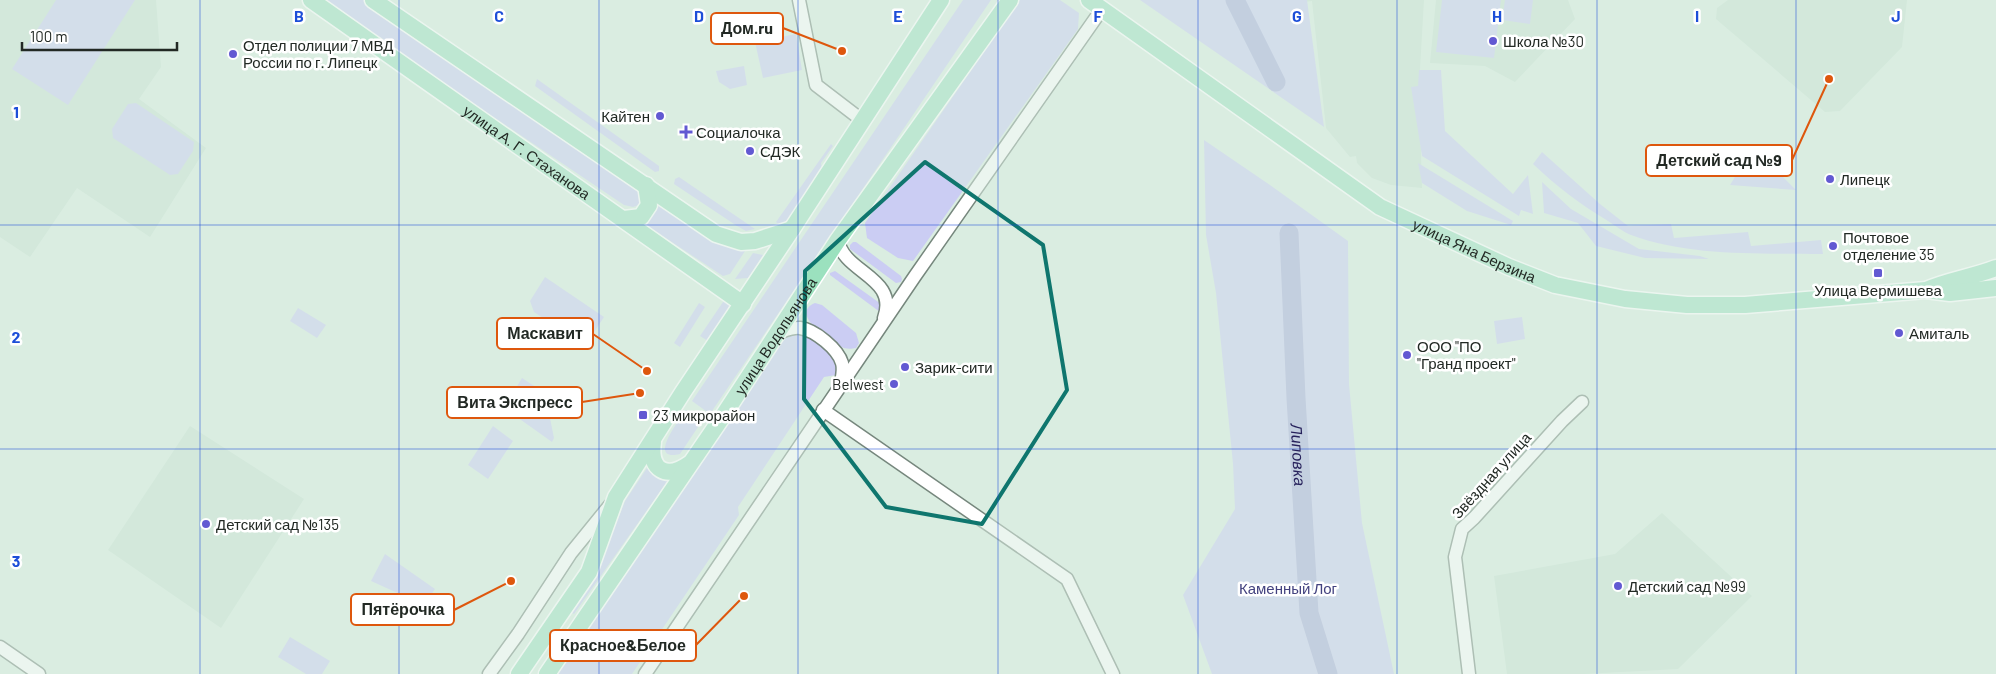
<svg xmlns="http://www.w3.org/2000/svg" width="1996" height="674" font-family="Barlow,sans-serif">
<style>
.built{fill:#c9e3d2}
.green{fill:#cbcdf3}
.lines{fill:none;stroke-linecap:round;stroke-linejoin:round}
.river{stroke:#a7aadb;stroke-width:19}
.minor-casing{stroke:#76877d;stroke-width:15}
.major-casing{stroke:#fff;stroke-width:19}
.minor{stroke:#fff;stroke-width:12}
.major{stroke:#9be1be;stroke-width:16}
.marked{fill:none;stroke:#0f766e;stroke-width:4;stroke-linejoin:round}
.grid{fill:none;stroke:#1d4ed8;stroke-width:1;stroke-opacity:0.55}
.poi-dot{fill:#6259d2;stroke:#fff;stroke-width:2}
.labels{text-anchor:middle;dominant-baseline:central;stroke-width:5;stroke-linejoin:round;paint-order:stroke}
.poi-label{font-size:15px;fill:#222924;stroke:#fff;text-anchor:start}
.street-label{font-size:15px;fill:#222924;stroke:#fff}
.park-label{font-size:15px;fill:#43427f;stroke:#fff}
.water-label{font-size:16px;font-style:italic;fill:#26215b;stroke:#fff}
.grid-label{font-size:16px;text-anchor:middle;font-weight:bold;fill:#1d4ed8;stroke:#fff;stroke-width:5;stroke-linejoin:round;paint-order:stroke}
.leader{fill:none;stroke:#de570d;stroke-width:2}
.callout-dot{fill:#de570d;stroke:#fff;stroke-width:2}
.callout{fill:#fff;stroke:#de570d;stroke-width:2}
.callout-label{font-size:16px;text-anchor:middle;font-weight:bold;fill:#222924}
</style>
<rect width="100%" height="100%" fill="#daede1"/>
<g class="built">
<path d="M0,0h156l5,67 -22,32 67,49 -56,89 -73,-49 -47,69 -30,-20z"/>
<path d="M1290,0h134l-5,86 3,102 -31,-3 -19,-7 -15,-15 -1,-7 -6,1 -24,-29 -14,-127 -22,3z"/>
<path d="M1436,0h132l7,19 -60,63 -30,-16 -55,-3z"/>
<path d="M1728,0h179l-5,47 -62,64 -15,1 -109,-93 1,-11z"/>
<path d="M190,426l114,73 -83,129 -113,-78z"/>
<path d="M1662,513l90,83 -74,73 -94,5h-77l-13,-98 121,-22z"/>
</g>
<g class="green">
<path d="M56,0h79l-67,105 -56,-36z"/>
<path d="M320,0h45l265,180 13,16 -4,9 -6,2 -9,-2z"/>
<path d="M963,0h28l-281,414 -18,-13z"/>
<path d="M1020,0h40l19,13 -1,16 -165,232 -15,-3 -31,-20 -2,-15z"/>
<path d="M1140,0h167l17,127z"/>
<path d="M1442,0h59l-7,58 -58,-6z"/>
<path d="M1505,0h28l-3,24 -28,-4z"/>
<path d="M796,34l6,36 -39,8 -8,-36z"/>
<path d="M744,66l3,19 -17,4 -11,-7 -3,-11z"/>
<path d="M1419,70h22l4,61 68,63 15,-19 5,39 -12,-4 -2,6 -97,-60 -11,-69 7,-1z"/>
<path d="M537,79l122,87v5l-4,1 -120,-86z"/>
<path d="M136,103l58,39 -1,9 -15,23 -8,1 -57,-37 -1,-9 16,-25z"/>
<path d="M1204,140l66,45 78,56 1,143 13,139 32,151h-182l-29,-79 52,-86 -2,-45 -17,-171 -10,-58z"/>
<path d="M831,144l2,2 -12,17 1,7 -34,49 -8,7 -4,-4z"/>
<path d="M1753,147l43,43 -66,-5z"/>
<path d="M1542,152l58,52 28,22 43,-2 3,14 74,-6 3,14 70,-6 2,14c-61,-1 -133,3 -192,-19 -8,-3 -15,-9 -23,-14 -27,-16 -52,-35 -75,-57z"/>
<path d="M1418,163l95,58 -2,4 -44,-14 -45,-28z"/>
<path d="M679,177l76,52 -9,2 -9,-5 -63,-42 1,-5z"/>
<path d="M1542,182l29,27 68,40 61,7 9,3 -64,-1 -49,-12 -18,-23 -34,-10z"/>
<path d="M658,201l61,41 26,9 -15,23 -7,2 -80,-53z"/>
<path d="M853,242h3l45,34 1,3 -1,3 -5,1 -46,-34v-4z"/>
<path d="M753,253l10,2 -15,23 -13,1z"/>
<path d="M835,271l46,33 -1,8 -50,-37v-2z"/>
<path d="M545,277l59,40 -19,29 -51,-34 -4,-11z"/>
<path d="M725,299l5,2 -2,9 -20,31 -8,-5z"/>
<path d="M699,303l6,4 -25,40 -6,-4z"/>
<path d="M815,303l7,2 34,28 3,10 -3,5c-5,1 -8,1 -12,0 -12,-5 -56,-34 -29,-45z"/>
<path d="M298,308l28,17 -9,13 -27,-17z"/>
<path d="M1522,317l3,22 -28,5 -3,-23z"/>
<path d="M793,334c18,0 41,17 46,34l-3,7 -12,2 -86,130 1,8 -107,159h-78l221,-324 10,-11z"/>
<path d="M522,378l23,15 9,45 -2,4 -48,-34z"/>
<path d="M686,410l16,11 -22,33c-34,8 0,-35 6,-44z"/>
<path d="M493,426l20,15 -25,38 -20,-14z"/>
<path d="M649,465l7,11 13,3 -95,135 -4,-2 30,-47 25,-64z"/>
<path d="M385,554l50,35 -11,16 -53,-24z"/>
<path d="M290,637l40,24 -8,13h-16l-28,-17z"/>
</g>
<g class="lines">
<g class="river">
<path d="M1235,0l41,82"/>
<path id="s1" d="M1289,233l7,165 13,215 19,61"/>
</g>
<g class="minor-casing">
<g id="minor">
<path d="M799,0l17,85 47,36"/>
<path d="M838,240c5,33 61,37 46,78"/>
<path d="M777,333c7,-2 16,-6 23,-5 15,2 38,21 42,35 2,6 0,14 -1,20"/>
<path d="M823,410l244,169 46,95"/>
<path d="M0,647l39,27"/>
<path d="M489,674l29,-40 53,-81 39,-48"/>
<path d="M645,674l270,-398 187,-267"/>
<path d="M1469,674l-14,-117 7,-28 12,-11 88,-97 20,-19"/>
</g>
</g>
<g class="major-casing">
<g id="major">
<path id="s2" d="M311,0l432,304"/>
<path d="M373,0l343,234 25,8 14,-1 37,-12"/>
<path id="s3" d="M1089,0l291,207 129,60 46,18 70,14 62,6h58l181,-15c23,-10 47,-13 70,-22"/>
<path d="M624,219l17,-2 8,-12 -3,-20"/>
<path d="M1926,290l24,3 46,-5"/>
<path d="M653,442c-4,28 13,38 36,22"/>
<path d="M519,674l70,-102 27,-75 67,-105 109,-163 149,-229"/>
<path id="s4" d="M547,674l176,-258 115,-176 172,-240"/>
</g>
</g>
<use href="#minor" class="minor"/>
<use href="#major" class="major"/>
</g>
<path d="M0 0H1996V674H0ZM925,162l118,83 24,145 -85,134 -96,-17 -82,-108 1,-128z" fill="#daede1" fill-opacity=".55" fill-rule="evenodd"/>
<path class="marked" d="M925,162l118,83 24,145 -85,134 -96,-17 -82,-108 1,-128z"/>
<path class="grid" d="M200,0v674M399,0v674M599,0v674M798,0v674M998,0v674M1198,0v674M1397,0v674M1597,0v674M1796,0v674M0,225h1996M0,449h1996"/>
<g class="poi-dot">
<circle cx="1493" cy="41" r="5"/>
<circle cx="233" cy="54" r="5"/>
<circle cx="660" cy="116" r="5"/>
<path d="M683.5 124.5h5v5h5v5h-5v5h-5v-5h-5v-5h5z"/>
<circle cx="750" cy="151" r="5"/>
<circle cx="1830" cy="179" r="5"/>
<circle cx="1833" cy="246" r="5"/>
<rect x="1873" y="268" width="10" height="10" rx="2.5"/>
<circle cx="1899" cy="333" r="5"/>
<circle cx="1407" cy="355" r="5"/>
<circle cx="905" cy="367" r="5"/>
<circle cx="894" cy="384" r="5"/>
<rect x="638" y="410" width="10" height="10" rx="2.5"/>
<circle cx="206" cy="524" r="5"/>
<circle cx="1618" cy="586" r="5"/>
</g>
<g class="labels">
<g class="poi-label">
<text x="1503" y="41">Школа №30</text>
<text x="243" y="45">Отдел полиции 7 МВД<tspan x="243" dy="17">России по г. Липецк</tspan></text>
<text x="650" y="116" text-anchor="end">Кайтен</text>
<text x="696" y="132">Социалочка</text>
<text x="760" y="151">СДЭК</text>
<text x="1840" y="179">Липецк</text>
<text x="1843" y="237">Почтовое<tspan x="1843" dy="17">отделение 35</tspan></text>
<text x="1878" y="290" text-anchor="middle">Улица Вермишева</text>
<text x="1909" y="333">Амиталь</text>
<text x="1417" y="346">ООО "ПО<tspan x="1417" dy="17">"Гранд проект"</tspan></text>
<text x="915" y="367">Зарик-сити</text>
<text x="884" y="384" text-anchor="end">Belwest</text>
<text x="653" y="415">23 микрорайон</text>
<text x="216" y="524">Детский сад №135</text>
<text x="1628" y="586">Детский сад №99</text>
</g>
<g class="street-label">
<text stroke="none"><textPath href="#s2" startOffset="264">улица А. Г. Стаханова</textPath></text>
<text stroke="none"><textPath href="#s3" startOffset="461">улица Яна Берзина</textPath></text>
<text stroke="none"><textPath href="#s4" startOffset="408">улица Водопьянова</textPath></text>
<text transform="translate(1491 475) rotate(-48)">Звёздная улица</text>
</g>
<g class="park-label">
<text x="1288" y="588">Каменный Лог</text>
</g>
<g class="water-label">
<text stroke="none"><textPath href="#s1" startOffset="222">Липовка</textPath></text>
</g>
</g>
<g class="grid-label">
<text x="299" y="22">B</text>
<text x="499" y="22">C</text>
<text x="699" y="22">D</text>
<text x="898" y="22">E</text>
<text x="1098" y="22">F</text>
<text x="1297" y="22">G</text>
<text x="1497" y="22">H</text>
<text x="1697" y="22">I</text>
<text x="1896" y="22">J</text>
<text x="16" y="118">1</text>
<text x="16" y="343">2</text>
<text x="16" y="567">3</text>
</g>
<path class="leader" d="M842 51L783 28M1829 79L1792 160M647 371L593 334M640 393L582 402M511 581L454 610M744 596L696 645"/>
<g class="callout-dot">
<circle cx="842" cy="51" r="5"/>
<circle cx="1829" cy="79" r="5"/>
<circle cx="647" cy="371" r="5"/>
<circle cx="640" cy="393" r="5"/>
<circle cx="511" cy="581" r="5"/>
<circle cx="744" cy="596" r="5"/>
</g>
<g class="callout">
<rect x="711" y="13" width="72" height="31" rx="5"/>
<rect x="1646" y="145" width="146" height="31" rx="5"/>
<rect x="497" y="318" width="96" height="31" rx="5"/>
<rect x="447" y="387" width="135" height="31" rx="5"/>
<rect x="351" y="594" width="103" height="31" rx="5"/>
<rect x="550" y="630" width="146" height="31" rx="5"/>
</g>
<g class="callout-label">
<text x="747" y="34">Дом.ru</text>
<text x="1719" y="166">Детский сад №9</text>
<text x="545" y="339">Маскавит</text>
<text x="515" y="408">Вита Экспресс</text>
<text x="403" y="615">Пятёрочка</text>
<text x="623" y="651">Красное&amp;Белое</text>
</g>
<path d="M22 42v8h155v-8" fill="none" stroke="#222924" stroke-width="2.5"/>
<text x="30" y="42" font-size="15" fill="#222924" stroke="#ffffff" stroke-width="4" paint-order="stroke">100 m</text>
</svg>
